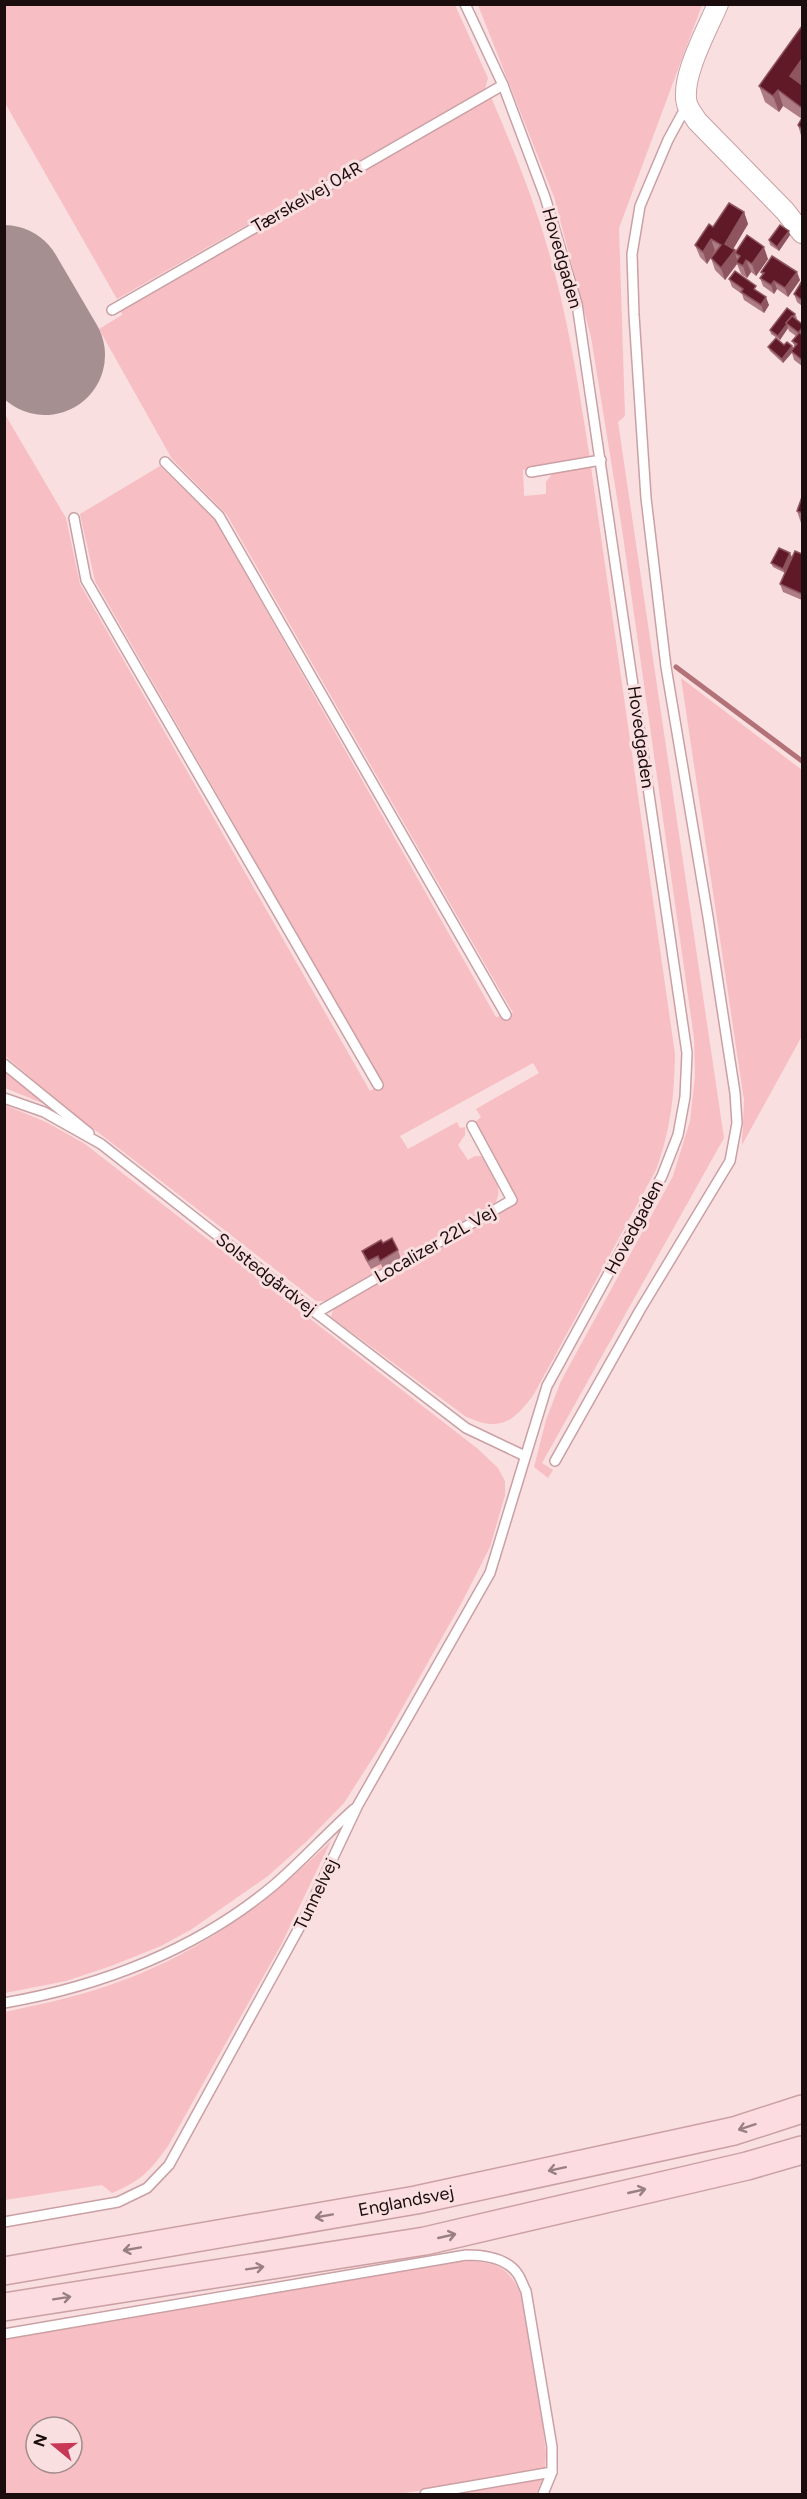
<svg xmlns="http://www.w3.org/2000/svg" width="807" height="2499" font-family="Figtree,sans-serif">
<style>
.green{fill:#f7bec3;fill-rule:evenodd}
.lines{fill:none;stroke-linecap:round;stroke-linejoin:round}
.stream{stroke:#b27278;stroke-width:5}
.runway{stroke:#a58f90;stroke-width:120}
.service-casing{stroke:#caa0a4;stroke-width:12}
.minor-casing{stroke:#caa0a4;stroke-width:22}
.secondary-casing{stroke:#caa0a4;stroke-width:30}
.service{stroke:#fff;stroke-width:9}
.minor{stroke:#fff;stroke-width:20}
.secondary{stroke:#fcdce0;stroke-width:27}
.wall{fill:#ad7c84}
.shaded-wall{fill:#8e555f}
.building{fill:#601a27;stroke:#8e555f;stroke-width:1.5}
.oneway{stroke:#977f82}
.labels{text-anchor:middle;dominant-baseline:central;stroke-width:6;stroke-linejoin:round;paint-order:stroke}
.street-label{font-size:18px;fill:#1b0d0e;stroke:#fadfe1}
</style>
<rect width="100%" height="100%" fill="#fadfe1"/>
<g class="green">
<path d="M4,5h451l33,73 -3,11 -368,210 -112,-196z"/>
<path d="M478,5h224l-83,223 6,188 -7,6 106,716 -182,325 11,7 -5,8 -14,-11 12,-47 15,-39 112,-205 17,-55 5,-45 -1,-38 -72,-509 -31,-192 -37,-140z"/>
<path d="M491,97c25,58 48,116 64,177 16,61 25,123 35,185l-67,11 1,26 22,-2v-12l7,-9 38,-6 84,587c-1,44 -4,74 -19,116l-122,224c-20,28 -35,39 -69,22l-134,-99 3,-11 184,-106 -44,-77 7,-6 -5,-8 63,-36 -6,-10 -133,73 8,13 49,-27 3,6 5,-1v8l-7,10 10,15 7,-4h6c10,12 24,33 14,47l-170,98h-9l-248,-192 -63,-53 -1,-639 2,-1 60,102 14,66 290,507 13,-7 -288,-503 -15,-67 80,-48 55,54 281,497 17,-4 -286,-498 -55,-56 -73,-130 23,-14 -1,-5z"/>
<path d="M681,678l121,92v266l-60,109 2,-45z"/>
<path d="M4,1071h1l42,34 -42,-17z"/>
<path d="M5,1105l41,17 39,22 393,305 20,19 7,13v14l-15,52 -28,55 -79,140 -39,61 -37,38 -39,35 -76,53 -31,17 -50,20 -45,15 -61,12z"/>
<path d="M331,1841l-50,104 -113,201c-18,25 -27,35 -56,47l-10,-8 -97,15v-188c31,-7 62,-13 93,-23 94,-30 162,-80 233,-148z"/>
<path d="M469,2261c29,2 39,6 52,33l22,132 3,28 -1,16 -146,24h-394v-156l440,-75zM36,2427h36v36h-36z"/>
<path d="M543,2479l-7,15h-81z"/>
</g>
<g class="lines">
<path class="stream" d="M676,667l126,94"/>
<path class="runway" d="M4,285l41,70"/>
<g class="service-casing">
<g id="service">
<path d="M112,310l391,-225"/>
<path d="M165,462l54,54 287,499"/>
<path d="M531,472l70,-12"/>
<path d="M74,518l12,62 292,505"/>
<path d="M4,1064l85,69"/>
<path d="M4,1098l40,14 57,32 215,169 150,115 59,28"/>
<path d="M316,1313l196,-113 -40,-74"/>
<path d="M555,1461l85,-151 90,-149 7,-38 -2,-30 -27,-176 -42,-250 -20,-169 -12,-183 -2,-61 8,-48 28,-66 19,-35"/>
<path d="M4,2003c98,-17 194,-54 270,-118 28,-24 53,-52 80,-76"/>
<path d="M4,2222l114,-20 29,-14 22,-23 135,-246 54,-114 132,-232 57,-187 115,-210 16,-41 7,-38 2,-44 -110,-749 -32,-107 -42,-112 -38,-81"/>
<path d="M4,2334l462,-79c18,0 40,3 51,18 4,5 6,13 9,18l26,156v25l-9,22"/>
<path d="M425,2494l127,-22"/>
</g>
</g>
<g class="minor-casing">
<path id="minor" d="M718,4c-11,26 -38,74 -31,100 2,6 7,12 10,17l88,90 17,22"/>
</g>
<g class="secondary-casing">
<g id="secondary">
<path d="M4,2271l412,-71 318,-69 68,-22"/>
<path d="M4,2307l421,-66 322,-75 55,-16"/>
</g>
</g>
<use href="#service" class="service"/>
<use href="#minor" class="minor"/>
<use href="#secondary" class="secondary"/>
</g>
<g class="wall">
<path d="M802,26v56l-1,2 1,1v54l-4,-14 4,-6 -19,-13 -4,6 -14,-10 -6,-16z"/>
<path d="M744,212l4,12 -15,25 3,3 32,7 -12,17 -5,-4 -4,6 -6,-4 -4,-10 -12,16 -10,-10 -4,-12 5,-7h-1l-8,13 -7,-7 -5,-12 18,-18z"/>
<path d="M790,235l-11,16 -9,-6 -1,-5z"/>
<path d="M761,272l39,8 -12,17 -11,-8 -3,5 -11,-8 -3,-8 2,-3z"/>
<path d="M729,279l30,13 10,13 -5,8 -20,-13 -2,-6 -10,-7z"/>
<path d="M802,281v25l-5,-4 -3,-8z"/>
<path d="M795,314l2,4 -1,1 6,5v42l-8,-6 -2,-7 -9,10 -13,-12 -2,-4 16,-2 8,1 1,3 2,-2 -3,-6 4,-5 -7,-5 -1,-3 -8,12 -9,-6 -1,-4z"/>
<path d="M802,497v26h-1l-4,-12z"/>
<path d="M802,554v46l-19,-8 -3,-8z"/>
<path d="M792,557l-7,16 -12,-6 -2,-4z"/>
<path d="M383,1243l15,7 3,9 -18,10 -2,-5 -10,5 -6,-10 -3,-8z"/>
</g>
<g class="shaded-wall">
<path d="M802,59v23l-6,10 -6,-16z"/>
<path d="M778,90l5,16 -4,6 -6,-16z"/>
<path d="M744,212l4,12 -19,32 -4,-12z"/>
<path d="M789,231l1,4 -11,16 -2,-4z"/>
<path d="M711,239l4,12 -8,13 -4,-12z"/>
<path d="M764,247l4,12 -12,17 -4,-12z"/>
<path d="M735,250l2,4 -2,-1 3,10 -2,-1 1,2 -12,16 -4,-12z"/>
<path d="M746,260l5,12 -4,6 -4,-12z"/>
<path d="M797,272l3,8 -12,17 -3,-9z"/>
<path d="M774,281l3,8 -3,5 -3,-9z"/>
<path d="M766,297l3,8 -5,8 -3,-8z"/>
<path d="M787,324l1,4 -8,12 -2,-4z"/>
<path d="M792,346l2,4 -11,13 -1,-4z"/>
<path d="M790,553l2,4 -7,16 -2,-4z"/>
</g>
<g class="building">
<path d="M802,26v33l-12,17 12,9v23l-24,-18 -5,6 -14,-10z"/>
<path d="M802,118v11l-4,-4z"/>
<path d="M729,203l15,9 -19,32 10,6 -14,18 -10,-10 10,-13 -10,-6 -8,13 -8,-7 14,-21 4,3z"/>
<path d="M780,225l9,6 -12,16 -8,-7z"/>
<path d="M747,235l17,12 -12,17 -6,-4 -3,6 -7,-4 4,-6 -5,-3z"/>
<path d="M772,256l25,16 -12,16 -11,-7 -3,4 -11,-7 4,-5 -3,-1z"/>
<path d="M735,271l21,15 -2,3 12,8 -5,8 -20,-13 2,-3 -14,-10z"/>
<path d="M802,281v19l-8,-6z"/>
<path d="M787,308l8,6 -2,3 -1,-1 -6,7 1,1 -9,12 -8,-6z"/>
<path d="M792,316l10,8v4l-3,4 3,3v25l-11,-9 6,-7 -5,-3 7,-8 -13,-10z"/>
<path d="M776,338l8,7 3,-3 5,4 -10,13 -14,-12z"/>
<path d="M802,497v16l-5,-2z"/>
<path d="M779,548l11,5 -7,16 -12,-6z"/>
<path d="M795,551l7,3v40l-22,-10z"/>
<path d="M392,1238l6,12 -18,11 -2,-5 -10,5 -6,-10 19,-11 2,3z"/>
</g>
<defs><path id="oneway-shaft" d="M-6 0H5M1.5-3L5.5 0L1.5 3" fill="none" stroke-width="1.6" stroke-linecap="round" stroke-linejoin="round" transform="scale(1.5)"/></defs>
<g class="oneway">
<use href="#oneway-shaft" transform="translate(747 2127) rotate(162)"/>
<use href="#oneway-shaft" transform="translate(557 2169) rotate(168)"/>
<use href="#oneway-shaft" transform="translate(637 2191) rotate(-13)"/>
<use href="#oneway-shaft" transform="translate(324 2216) rotate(170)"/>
<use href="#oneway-shaft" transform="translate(447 2236) rotate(-13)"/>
<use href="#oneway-shaft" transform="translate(132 2249) rotate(170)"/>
<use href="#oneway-shaft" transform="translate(255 2268) rotate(-9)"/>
<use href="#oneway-shaft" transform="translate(62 2298) rotate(-9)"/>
</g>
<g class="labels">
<g class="street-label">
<text transform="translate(307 197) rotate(-30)">Tærskelvej 04R</text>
<text transform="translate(562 258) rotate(74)">Hovedgaden</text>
<text transform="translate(641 737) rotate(82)">Hovedgaden</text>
<text transform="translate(634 1227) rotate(-62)">Hovedgaden</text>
<text transform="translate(435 1244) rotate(-30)">Localizer 22L Vej</text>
<text transform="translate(266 1274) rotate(38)">Solstedgårdvej</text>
<text transform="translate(316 1894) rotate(-64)">Tunnelvej</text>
<text transform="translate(406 2201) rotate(-11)">Englandsvej</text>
</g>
</g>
<rect width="807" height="2499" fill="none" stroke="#1b0d0e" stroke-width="12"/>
<g transform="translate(54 2445) rotate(289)"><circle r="28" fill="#fadfe1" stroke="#a18b8d" stroke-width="1.5"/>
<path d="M0-4.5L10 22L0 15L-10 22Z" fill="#c83856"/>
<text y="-9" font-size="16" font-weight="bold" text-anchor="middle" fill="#1b0d0e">N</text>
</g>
</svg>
